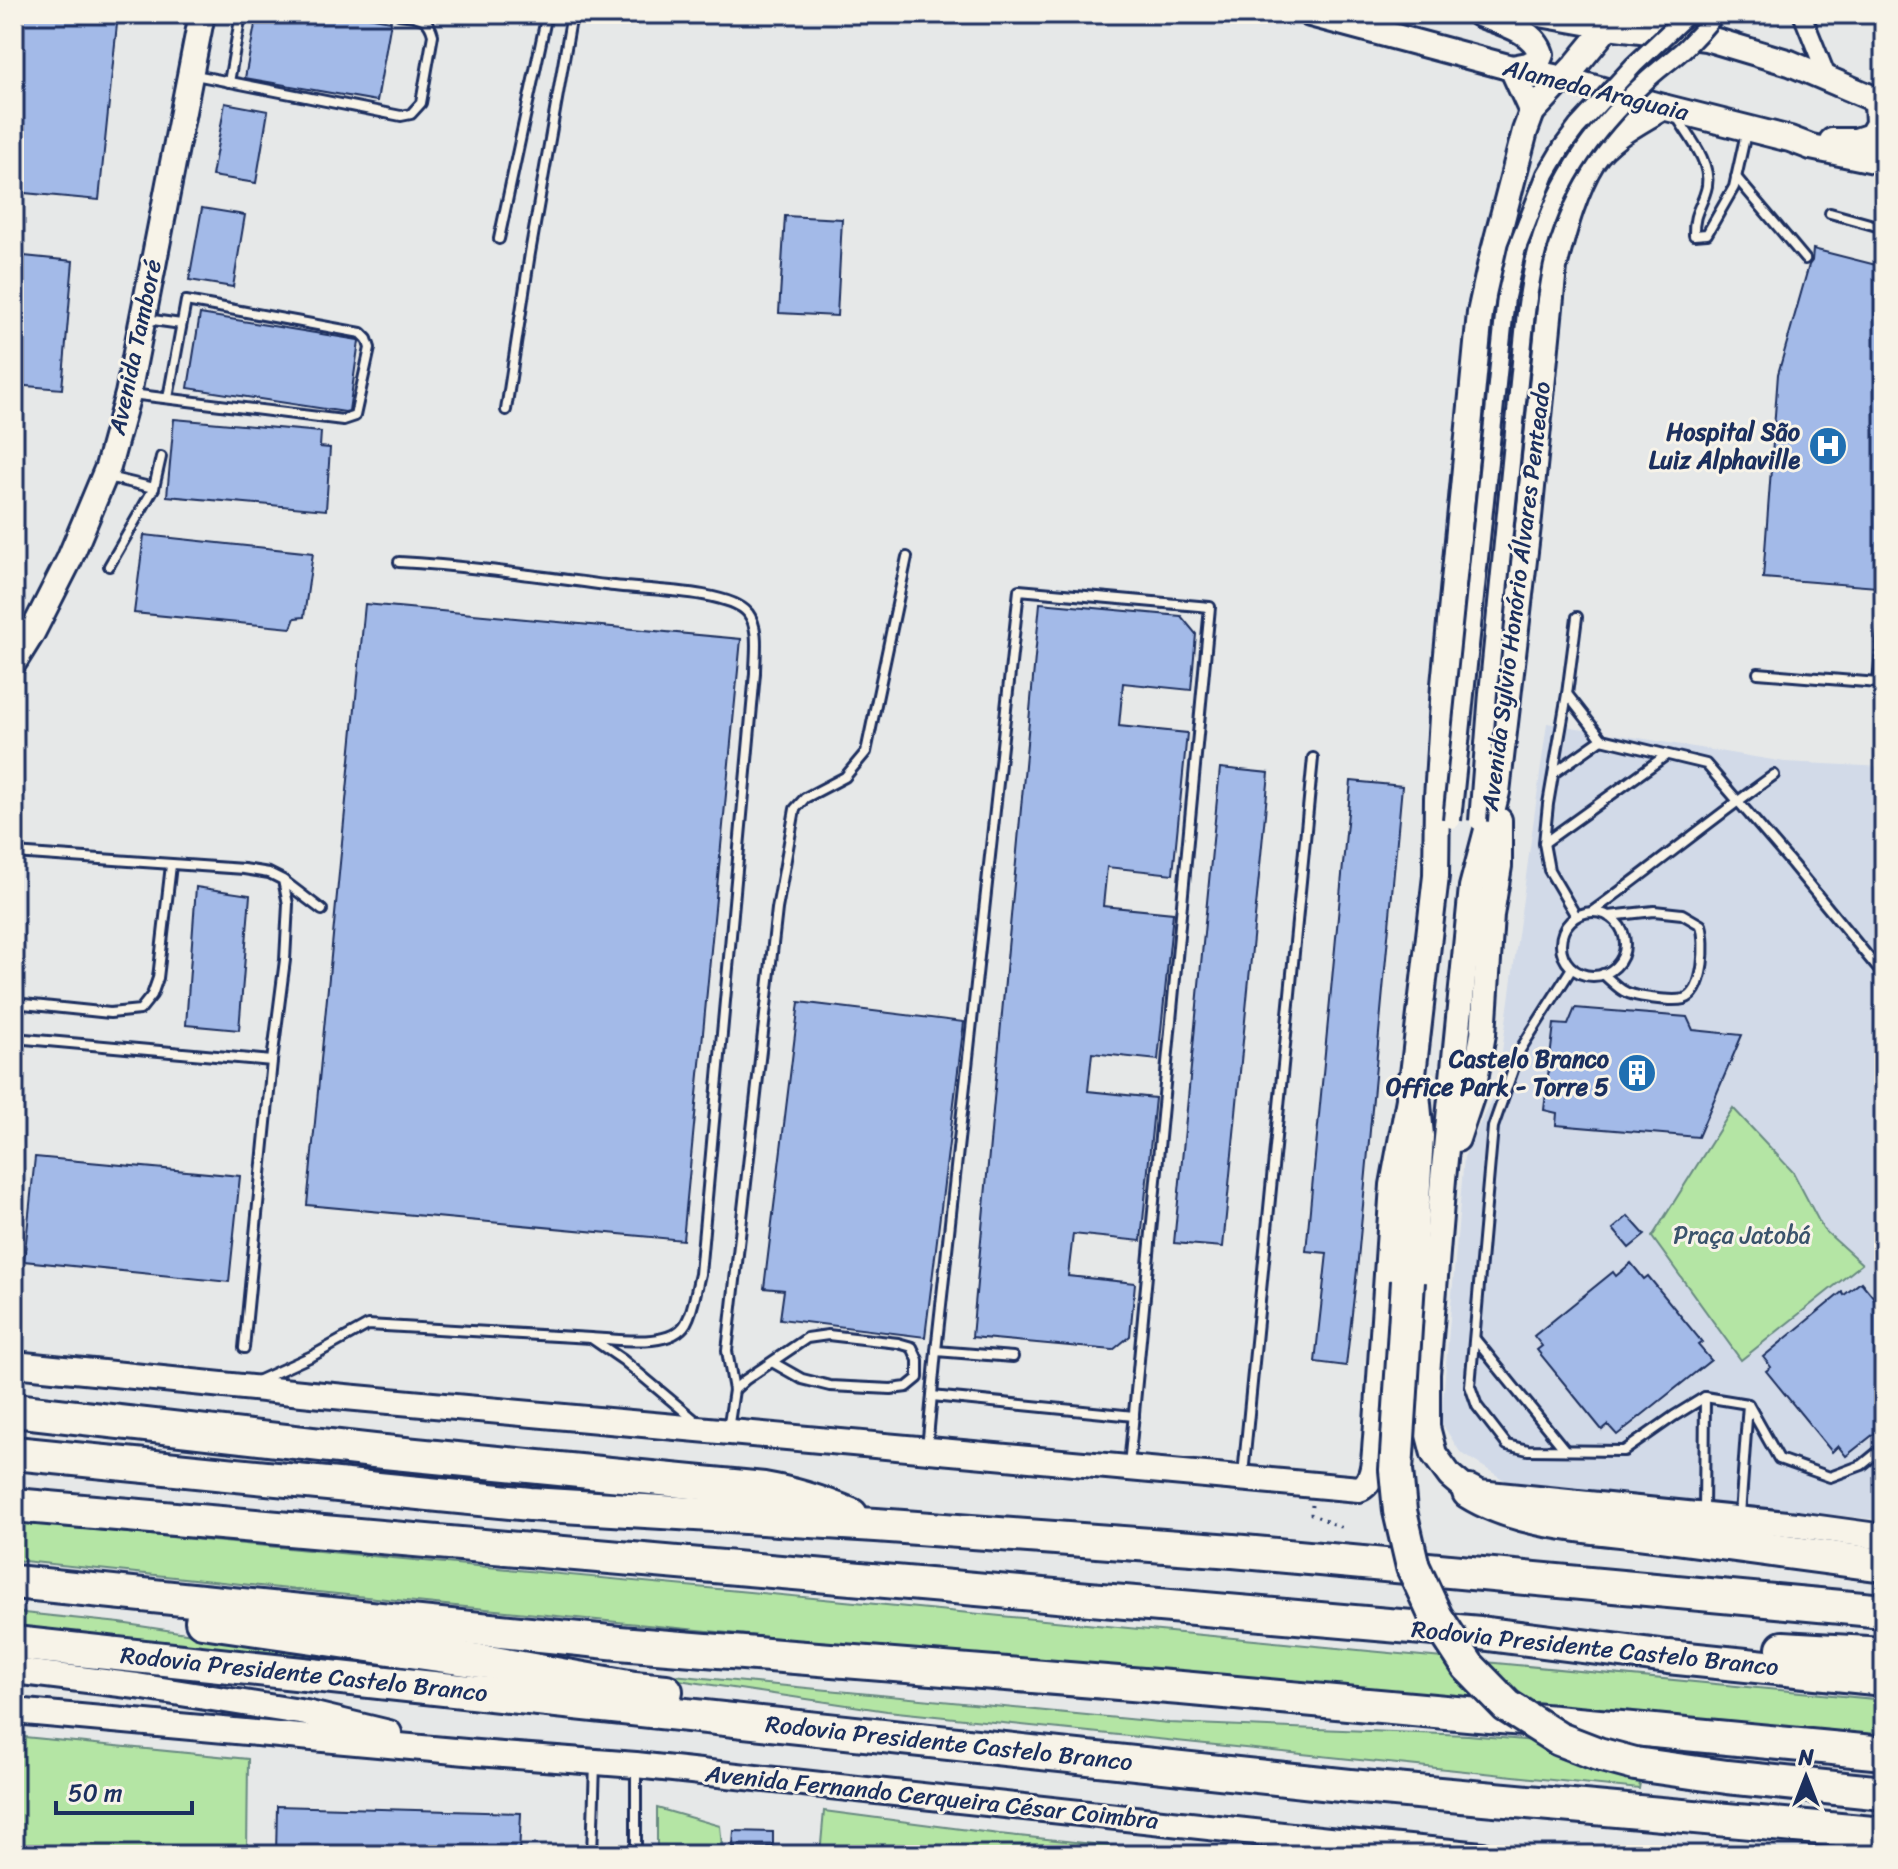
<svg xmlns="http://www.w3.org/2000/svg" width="1898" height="1869" font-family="Sriracha,sans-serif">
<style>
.built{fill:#d2dae8}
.green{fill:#b4e5a4;stroke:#688a81;stroke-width:2}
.building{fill:#a3bae8;stroke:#1b2f5e;stroke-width:2}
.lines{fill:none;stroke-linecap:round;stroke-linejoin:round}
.lane-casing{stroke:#1b2f5e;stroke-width:14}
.street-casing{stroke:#1b2f5e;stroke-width:22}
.secondary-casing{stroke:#1b2f5e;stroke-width:30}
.highway-casing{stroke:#1b2f5e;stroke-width:38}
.path{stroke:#1b2f5e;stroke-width:3;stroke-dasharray:2 6;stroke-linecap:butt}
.lane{stroke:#f7f3e8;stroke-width:8}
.street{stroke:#f7f3e8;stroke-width:16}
.secondary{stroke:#f7f3e8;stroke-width:24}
.highway{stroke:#f7f3e8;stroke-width:32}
.street-bridge-casing{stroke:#1b2f5e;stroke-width:22;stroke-linecap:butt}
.highway-bridge-casing{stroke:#1b2f5e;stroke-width:38;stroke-linecap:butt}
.street-bridge{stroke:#f7f3e8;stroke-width:16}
.highway-bridge{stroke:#f7f3e8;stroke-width:32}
.labels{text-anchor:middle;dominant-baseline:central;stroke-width:6;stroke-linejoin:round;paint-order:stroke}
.street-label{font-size:24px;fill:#1b2f5e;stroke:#f7f3e8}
.poi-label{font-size:24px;font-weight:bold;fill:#1b2f5e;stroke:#f7f3e8;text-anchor:end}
.park-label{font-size:24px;fill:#3a536c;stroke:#f7f3e8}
</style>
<rect width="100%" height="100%" fill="#e6e8e8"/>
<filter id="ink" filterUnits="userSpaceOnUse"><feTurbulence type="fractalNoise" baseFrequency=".0125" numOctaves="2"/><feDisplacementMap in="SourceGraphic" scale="16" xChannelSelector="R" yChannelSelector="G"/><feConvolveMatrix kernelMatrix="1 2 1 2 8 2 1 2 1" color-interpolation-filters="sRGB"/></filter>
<g filter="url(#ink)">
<path class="built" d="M1547,723l238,39 99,5v753l-375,-37 -49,-31 -19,-30 23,-265 33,-69z"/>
<g class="green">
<path d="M1733,1108l60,64 30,57 39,35 -121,96 -89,-123z"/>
<path d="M14,1522l1870,178v42c-624,-58 -1247,-115 -1870,-182z"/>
<path d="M14,1612l106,11 581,88 -687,-79z"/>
<path d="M591,1667l578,56 299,12 177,16 -6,38 -752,-78z"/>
<path d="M14,1736l234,23 -1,96h-233z"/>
<path d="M657,1808l63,18 3,29h-66z"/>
<path d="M824,1811l175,23 159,17v4h-338z"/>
</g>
<g class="building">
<path d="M14,14h104l-19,186 -85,-8z"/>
<path d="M257,14h93l41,7 -14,80 -132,-23z"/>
<path d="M225,103l43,8 -12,72 -44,-7z"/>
<path d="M202,208l43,7 -12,72 -44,-7z"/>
<path d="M785,216l57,3 -5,97 -58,-3z"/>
<path d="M1813,249l71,18v252l-7,68 -114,-9 15,-204 31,-109 3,-4z"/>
<path d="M14,255l59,6 -11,128 -48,-4z"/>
<path d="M200,314l158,26 1,1 -10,70 -4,1 -157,-24z"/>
<path d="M174,419l147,13 -1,15 10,1 -4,62 -159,-14z"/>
<path d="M144,535l169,18 -9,64 -9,1 -4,10 -157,-15z"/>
<path d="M1040,603l141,13 15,18 -5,56 -68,-7 -4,43 68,7 -14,141 -66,-7 -4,39 70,7 -15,147 -66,-7 -4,38 67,7 -14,143 -68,-7 -5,42 67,7 -5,53 -17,14 -141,-13z"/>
<path d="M365,604l376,35 -58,601 -376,-35z"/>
<path d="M1220,768l49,5 -46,474 -49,-4z"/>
<path d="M1351,781l51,5 -45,484 -11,96 -31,-4 12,-109 -21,-2z"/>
<path d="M196,887l54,8 -11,135 -53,-5z"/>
<path d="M799,1002l165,20 -39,315 -145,-18 4,-29 -20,-2z"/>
<path d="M1575,1008l112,9 6,13 49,5 -44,102 -142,-12 1,-12 -13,-3 10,-86 14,1z"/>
<path d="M35,1157l205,19 -11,106 -205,-21z"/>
<path d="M1628,1216l17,19 -16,13 -16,-19z"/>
<path d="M1631,1263l13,16 4,-3 54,66 -4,3 13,15 -94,75 -9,-10 -6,5 -65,-80 5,-4 -8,-10 79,-64 3,4z"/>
<path d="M1861,1282l13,16 2,-2 8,9v121l-38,30 -8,-10 -6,6 -66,-81 5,-4 -8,-10 79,-65 2,3z"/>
<path d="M277,1806l244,7 -2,42h-243z"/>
<path d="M734,1831l39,1v15l-40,-1z"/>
</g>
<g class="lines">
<g class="lane-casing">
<g id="lane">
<path d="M195,75l206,41 10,-2 10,-11 12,-68c-5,-20 -16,-18 -34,-21"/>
<path d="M229,82l12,-68"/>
<path d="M1677,117c12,20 34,45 30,69 -4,20 -14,25 -13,49l13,-1 27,-47 12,-54"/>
<path d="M1736,177l69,82"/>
<path d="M1830,213l54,15"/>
<path d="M499,239l48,-225"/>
<path d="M146,319l35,5"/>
<path d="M131,394l212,26 12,-4 15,-68 -3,-9 -6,-6 -175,-32 -18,97"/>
<path d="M506,410l24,-157 42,-239"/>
<path d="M108,477l46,11 7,-31"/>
<path d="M399,562c70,4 138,14 207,23 30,5 123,4 142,28 12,16 7,41 7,60l-55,601c-4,15 -6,35 -14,49 -15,26 -69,16 -95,15"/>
<path d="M109,566l45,-78"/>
<path d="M1758,673l120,10 6,-63"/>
<path d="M1567,694l35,45 104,25 86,100 92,112"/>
<path d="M1554,773l48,-34"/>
<path d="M1544,843l121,-87"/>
<path d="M14,853l230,16 25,4 14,7 5,24 -3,56 -13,101 -28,287"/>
<path d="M284,881l38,29"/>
<path d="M1593,911c61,-44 120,-93 181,-136"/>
<circle cx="1593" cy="944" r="32"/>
<path d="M1576,916l-27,-46 -5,-27 4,-39 19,-110 10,-77"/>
<path d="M1572,968l-52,82 -27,77 -23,259 7,20 30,39 21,5 96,1 50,-35 31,-19 43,7 31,55 51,18 32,-12 22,-18"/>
<path d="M1603,974c6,5 13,12 19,16 10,7 50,12 62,9 21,-6 22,-57 17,-74l-19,-11 -28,-3 -45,5"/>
<path d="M14,1003l96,10 30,-3 12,-15 6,-17 13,-113"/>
<path d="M14,1038l258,23"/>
<path d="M1475,1339l90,111"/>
<path d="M936,1351l77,6"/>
<path d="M257,1381l57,-26 54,-30 223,13 32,22 73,61"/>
<path d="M734,1390l11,-10 62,-42 21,-3 70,8 14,4 6,13v18l-11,9 -16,2 -61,-3 -28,-7 -30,-17"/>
<path d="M932,1396l202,20"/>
<path d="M728,1430l6,-40 -7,-39 50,-442 18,-100 10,-11 40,-21 21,-25 41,-195"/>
<path d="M927,1449l9,-98 83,-761 191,17 -81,859"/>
<path d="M1243,1475l70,-717"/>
<path d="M1704,1513l1,-116"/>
<path d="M1740,1515l8,-111"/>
<path d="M636,1768v87"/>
<path d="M592,1855l3,-91"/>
</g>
</g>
<g class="street-casing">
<path id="street" d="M1802,14l26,65"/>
</g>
<g class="secondary-casing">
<g id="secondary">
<path d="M1310,14l202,54 51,11 100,28 127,32 21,8 73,15"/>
<path d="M1479,14c22,9 54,15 62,40l-2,5 -11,6 -16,3 20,44"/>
<path d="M1540,14l68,12 98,12 84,25 94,40"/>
<path d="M1663,107c-24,15 -54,29 -70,53 -19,30 -30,73 -39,107l-25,250 -32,275 -25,95 -29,292 -16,195v53l7,27 16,22 19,16 328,33 87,12"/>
<path d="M1832,141h24l15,-5 7,-12 -1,-23"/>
<path d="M14,662l18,-29 37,-73 39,-93 20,-73 74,-380"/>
<path d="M1457,1139l16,-48 10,-57 8,-119 8,-49v-46"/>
<path d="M14,1364l298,30 1047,95c17,-7 15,-33 17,-51l17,-253 19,-102 24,-207 1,-78 7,-113 36,-372 11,-51 34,-131 7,-19 43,-46 33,-40"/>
<path d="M14,1671l123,15 169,27 83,20"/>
<path d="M14,1711l463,42 159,12 711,77 135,13"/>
</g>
</g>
<g class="highway-casing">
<g id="highway">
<path d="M1408,1281l9,-145 -5,-53"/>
<path d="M14,1410l360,41 390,38c31,5 58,14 87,26"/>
<path d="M14,1453l516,51 346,21 357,26 651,60"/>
<path d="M1469,1492c51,32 124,34 184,42 77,10 154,21 231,31"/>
<path d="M14,1505l1466,128 188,24 216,22"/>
<path d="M14,1582l605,61 562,45 473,43 230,22"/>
<path d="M202,1621l292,42 140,25 32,3"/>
<path d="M14,1643l1336,143 534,48"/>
<path d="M1783,1648l101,6"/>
</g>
</g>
<path class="path" d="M1312,1505l-1,9 29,13v7"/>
<use href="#lane" class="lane"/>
<use href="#street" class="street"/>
<use href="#secondary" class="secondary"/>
<use href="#highway" class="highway"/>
<g class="street-bridge-casing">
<g id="street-bridge">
<path d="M1452,820l54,-523 11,-49 29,-74 16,-27 15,-20 57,-62 54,-51"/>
<path d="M1478,821l10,-128 38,-381c2,-16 5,-33 8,-49 18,-74 55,-130 111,-181 13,-13 29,-23 42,-36 10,-10 20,-21 29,-32"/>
</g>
</g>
<g class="highway-bridge-casing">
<path id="highway-bridge" d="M1408,1281l-12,189 4,41 13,56 23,50 32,49 39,40 52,33 39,15 37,10 92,13 157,16"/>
</g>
<use href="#street-bridge" class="street-bridge"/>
<use href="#highway-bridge" class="highway-bridge"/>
</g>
</g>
<defs>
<g id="hospital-disc" transform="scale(2)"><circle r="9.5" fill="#1f6fb2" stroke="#f7f3e8"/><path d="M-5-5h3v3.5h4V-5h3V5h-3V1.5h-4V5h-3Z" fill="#fff"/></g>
<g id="building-disc" transform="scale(2)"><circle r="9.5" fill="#1f6fb2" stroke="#f7f3e8"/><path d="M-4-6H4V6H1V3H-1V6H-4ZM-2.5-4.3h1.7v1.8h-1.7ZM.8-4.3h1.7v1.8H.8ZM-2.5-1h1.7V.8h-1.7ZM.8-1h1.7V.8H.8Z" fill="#fff"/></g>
</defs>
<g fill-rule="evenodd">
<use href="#hospital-disc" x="1828" y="446"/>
<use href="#building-disc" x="1637" y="1073"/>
</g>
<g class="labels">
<g class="street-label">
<text transform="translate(1596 90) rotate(14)">Alameda Araguaia</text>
<text transform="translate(135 347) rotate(-78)">Avenida Tamboré</text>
<text transform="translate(1516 596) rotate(-83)">Avenida Sylvio Honório Álvares Penteado</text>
<text transform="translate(1595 1648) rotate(6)">Rodovia Presidente Castelo Branco</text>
<text transform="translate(304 1674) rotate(6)">Rodovia Presidente Castelo Branco</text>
<text transform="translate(949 1743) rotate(6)">Rodovia Presidente Castelo Branco</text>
<text transform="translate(932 1797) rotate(6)">Avenida Fernando Cerqueira César Coimbra</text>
</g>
<g class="poi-label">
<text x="1800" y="432">Hospital São<tspan x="1800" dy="28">Luiz Alphaville</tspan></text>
<text x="1609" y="1059">Castelo Branco<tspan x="1609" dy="28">Office Park - Torre 5</tspan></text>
</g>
<g class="park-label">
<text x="1742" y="1235">Praça Jatobá</text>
</g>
</g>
<rect width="1898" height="1869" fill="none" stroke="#f7f3e8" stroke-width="48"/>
<rect x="24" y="24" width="1850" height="1821" fill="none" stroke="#1b2f5e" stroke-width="3" filter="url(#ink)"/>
<g transform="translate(1806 1777)" stroke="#f7f3e8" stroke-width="6" paint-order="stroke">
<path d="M0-6L14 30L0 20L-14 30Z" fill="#1b2f5e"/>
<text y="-12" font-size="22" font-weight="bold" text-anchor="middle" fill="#1b2f5e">N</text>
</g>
<path d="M56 1801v12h136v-12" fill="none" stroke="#1b2f5e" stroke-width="4"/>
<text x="68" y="1801" font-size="24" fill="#1b2f5e" stroke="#f7f3e8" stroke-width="6" paint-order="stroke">50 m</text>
</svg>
